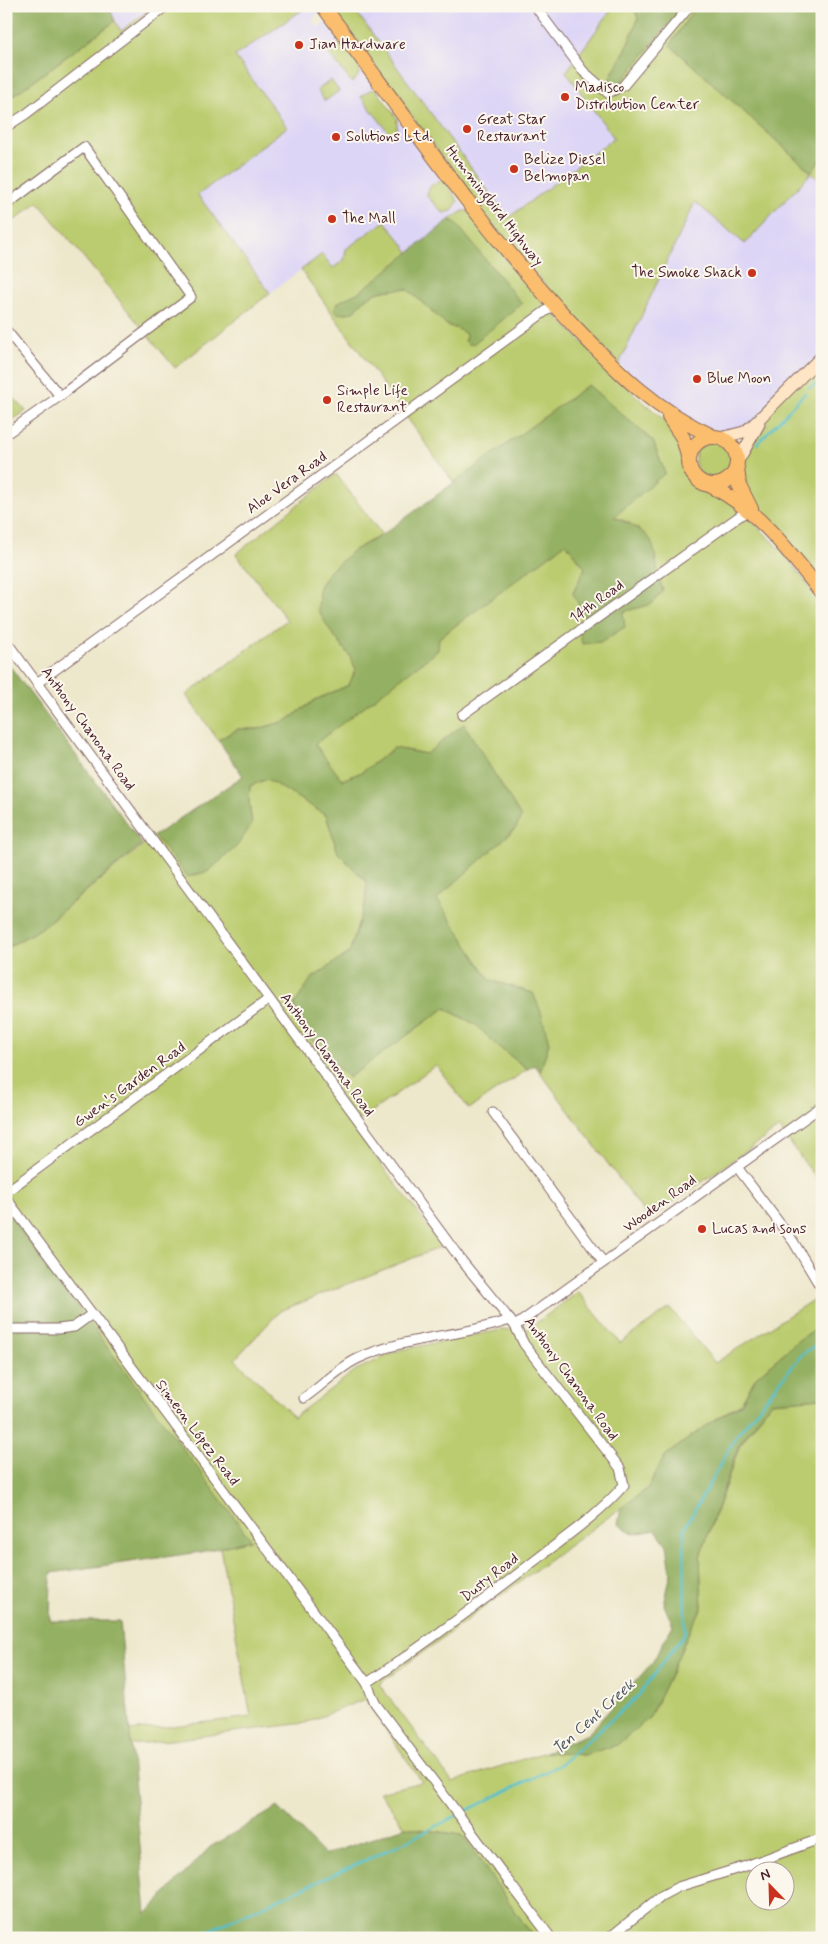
<svg xmlns="http://www.w3.org/2000/svg" width="828" height="1944" font-family="Mynerve,sans-serif">
<style>
.built{fill:#ddd5f6}
.green{fill:#bbcc6f;stroke:#82764d;fill-rule:evenodd}
.forest{fill:#94b062;stroke:#6f6846}
.lines{fill:none;stroke-linecap:round;stroke-linejoin:round}
.stream{stroke:#52c0ca;stroke-width:2.5}
.street-casing{stroke:#836563;stroke-width:11}
.secondary-casing{stroke:#836563;stroke-width:13}
.primary-casing{stroke:#836563;stroke-width:16}
.street{stroke:#fff;stroke-width:9}
.secondary{stroke:#fde5c5;stroke-width:11}
.primary{stroke:#fbbe6e;stroke-width:14}
.poi-dot{fill:#c8321e;stroke:#fbf7ec;stroke-width:2}
.labels{text-anchor:middle;dominant-baseline:central;stroke-width:4;stroke-linejoin:round;paint-order:stroke}
.poi-label{font-size:15px;fill:#4a1f2b;stroke:#fbf7ec;text-anchor:start}
.street-label{font-size:15px;fill:#4a1f2b;stroke:#fbf7ec}
.water-label{font-size:16px;font-style:italic;fill:#4d5763;stroke:#fbf7ec}
</style>
<rect width="100%" height="100%" fill="#fbf7ec"/>
<filter id="ink" filterUnits="userSpaceOnUse"><feTurbulence type="fractalNoise" baseFrequency=".02" numOctaves="2"/><feDisplacementMap in="SourceGraphic" scale="10" xChannelSelector="R" yChannelSelector="G"/><feConvolveMatrix kernelMatrix="1 2 1 2 8 2 1 2 1" color-interpolation-filters="sRGB"/></filter>
<filter id="wash" filterUnits="userSpaceOnUse"><feTurbulence type="fractalNoise" baseFrequency=".0096" numOctaves="4" result="noise"/><feDisplacementMap in="SourceGraphic" scale="20" xChannelSelector="R" yChannelSelector="G"/><feGaussianBlur stdDeviation="1.12" result="paint"/><feColorMatrix in="noise" values="0 0 0 0 0 0 0 0 0 0 0 0 0 0 0 0 0 1.4 0 .05"/><feComposite in="paint" operator="in"/></filter>
<g filter="url(#wash)">
<rect width="100%" height="100%" fill="#ede7cb"/>
<g class="built">
<path d="M109,6h46l-34,25z"/>
<path d="M307,6h7l6,8h-4l-3,8 2,3 4,2 7,-5 17,23 -4,-1 -13,6 25,33 8,-7 2,-4 -2,-5 18,24 -4,-2 -5,2 -7,6 37,25 -1,-4 46,61 9,32 5,-6v-8l11,14 -11,2 -47,40 -25,-32 -41,39 -11,8 -11,-14 -52,39 -73,-98 90,-68 -52,-71z"/>
<path d="M352,6h262l-48,66 48,66 -106,80z"/>
<path d="M811,172l11,10v171l-71,71 -27,8 -35,-11 -70,-57 77,-163 49,43z"/>
</g>
<g class="green">
<path d="M155,6h153l-73,50 52,71 -89,68 72,98 -95,75 -137,-166 -32,25v-126l109,-80 6,10z"/>
<path d="M331,6h21l156,212 106,-80 -48,-66 48,-66h20l4,13 -12,30 -14,24 9,10 61,-77h14l-26,39 141,127 11,-13v23l-11,-9 -66,71 -50,-42 -76,162 -98,-105 -32,-39z"/>
<path d="M339,44l4,1 16,22c2,8 -3,11 -7,16l-26,-33z"/>
<path d="M331,80l8,11 -14,10 -8,-11z"/>
<path d="M373,89l4,2 20,27v11l-7,5 -29,-37 7,-6z"/>
<path d="M443,179l15,22 -6,10 -9,2 -16,-17c0,-9 8,-15 16,-17z"/>
<path d="M463,211h5l44,56 47,52 75,75 36,31 12,28v12l7,15 12,9 20,7 21,14 43,45 37,48v583l-43,-58 -130,91 -109,-147 9,-29 -16,-50 -43,-13 -54,-81 80,-71 -53,-103 -37,29 -32,-6 -32,24 -20,8 -28,-36 124,-94v-12l128,-95 19,25 -12,25 50,19 7,-89 -16,-6 -26,-132 -134,98 -153,-213 21,-16 11,14 11,-8 2,-11 39,-28 25,32 -52,40 -21,10 17,9c15,-21 28,-22 53,-23l40,36 12,4 7,5 2,10 -13,-122 -6,-2z"/>
<path d="M822,353v232l-73,-85c-16,-29 -1,-53 18,-76l-8,-8z"/>
<path d="M6,389l20,22 -20,13z"/>
<circle cx="713" cy="460" r="18"/>
<path d="M336,474l46,61 -28,15 -24,21 1,61 18,23 7,14 -7,16 -34,15 -29,21 -28,8h-20l-20,11 -32,-45 101,-75 -51,-66z"/>
<path d="M267,779l59,36 12,38 29,29 -2,22 -16,49 -38,26 37,99 96,-70 32,17 21,21 31,23 -59,40 -33,-44 -84,61 91,120 -163,65 -45,48 59,58 62,-47 44,-20 101,-20 27,-1 50,-37 42,51 50,-35 45,55 107,-69v31l-22,14 -44,38 -15,26 -33,21 -43,32 -18,33 -268,195 73,98 93,-30 39,3 65,-37 22,-45 20,-46 11,-18 -2,-52 40,-112 31,-43 51,-4v540h-288l-72,-103 -57,-8 -26,-35 43,-10 -57,-83 -60,24 -174,22 -2,-14 122,-14 -31,-170 30,-7 -244,-329v-263l34,-19 114,-93 98,-12 -3,-22 1,-16zM756,1872h30v30h-30z"/>
</g>
<g class="forest">
<path d="M6,6h103l6,15 -109,80z"/>
<path d="M634,6h41l4,5 -58,72 -12,7 -4,-3 21,-38 12,-30z"/>
<path d="M696,6h74l7,7 5,-7h40v153l-11,13 -141,-127z"/>
<path d="M449,220l6,2 67,82 -49,40h-5l-3,-3 1,-7 -8,-5 -11,-4 -40,-36c-25,1 -38,2 -53,23l-13,2 -5,-2 -2,-3c5,-11 18,-12 28,-19 29,-23 58,-46 87,-70z"/>
<path d="M588,385l65,56 12,32 -51,44c53,22 34,29 49,74l-11,13 -29,8 2,15 -24,15 -19,2 -3,-15 8,-7 -14,-29 12,-25 -19,-25 -127,95 -1,12 -123,94 27,36 20,-8 32,-24 32,6 38,-30 57,93 -5,11 -79,71 53,81 43,13 8,19 8,31 -9,29 -5,-7 -7,4 -31,-23 -21,-21 -31,-17 -97,70 -48,-50 -6,-23 17,-26 38,-26 16,-49 2,-22 -29,-29 -12,-38 -59,-36 -17,7 -1,16 3,22 -15,22 -28,25 -21,6 -34,-41 89,-60 -25,-36 20,-11h20l28,-8 29,-21 34,-15 7,-16 -7,-14 -18,-23 -13,-22 1,-24 11,-15 24,-21 28,-15z"/>
<path d="M6,661l136,183 -102,85 -34,19z"/>
<path d="M6,1211l245,329 -50,12 -150,21 -1,48h70l26,293 64,-67 68,-40 47,48 80,-28 57,8 72,103h-528z"/>
<path d="M822,1325v73l-51,4 -32,43 -39,112 2,52 -11,18 -20,46 -22,45 -32,27 -33,10 -39,-3 43,-18 64,-71 21,-38 -9,-20 7,-32 -4,-28 -11,-15 -22,4 -16,-10 3,-16 26,-19 18,-33 43,-32 33,-20 15,-27 44,-38z"/>
</g>
<g class="lines">
<g class="stream">
<path d="M809,388l13,-8"/>
<path d="M757,444l48,-51"/>
<path d="M192,1938l196,-88 173,-86 77,-68 47,-63 -1,-104 53,-94 66,-82 19,-11"/>
</g>
</g>
</g>
<g filter="url(#ink)">
<g class="lines">
<g class="street-casing">
<g id="street">
<path d="M535,6l48,65 25,22 15,-7 67,-80"/>
<path d="M6,127l20,-13 140,-108"/>
<path d="M6,205l78,-58 107,150 -131,99 -54,38"/>
<path d="M6,330l54,66"/>
<path d="M6,641l456,620 53,65 9,18 96,124 4,17c-26,30 -59,52 -91,77 -54,42 -109,83 -166,121"/>
<path d="M37,683l517,-378"/>
<path d="M462,715l286,-205"/>
<path d="M493,1112l110,150"/>
<path d="M737,1167l56,74 27,45"/>
<path d="M6,1192l263,-193"/>
<path d="M6,1198l361,485 8,20 176,235"/>
<path d="M515,1326l307,-220"/>
<path d="M6,1329h52l16,-2 18,-13"/>
<path d="M304,1398c18,-12 33,-29 53,-39 49,-23 103,-22 153,-39"/>
<path d="M609,1938l52,-42 17,-9 68,-21 76,-28"/>
</g>
</g>
<g class="secondary-casing">
<g id="secondary">
<path d="M720,438l24,-6 9,-7 69,-69"/>
<path d="M738,461l21,-37"/>
</g>
</g>
<g class="primary-casing">
<g id="primary">
<path d="M323,6c82,109 158,223 253,322 44,46 79,82 138,109"/>
<path d="M669,417l14,21 6,22"/>
<circle cx="713" cy="461" r="24"/>
<path d="M737,468l2,17 12,24"/>
<path d="M707,484c48,22 83,68 115,109"/>
</g>
</g>
<use href="#street" class="street"/>
<use href="#secondary" class="secondary"/>
<use href="#primary" class="primary"/>
</g>
</g>
<g class="poi-dot">
<circle cx="299" cy="45" r="5"/>
<circle cx="565" cy="97" r="5"/>
<circle cx="467" cy="129" r="5"/>
<circle cx="336" cy="137" r="5"/>
<circle cx="514" cy="169" r="5"/>
<circle cx="332" cy="219" r="5"/>
<circle cx="752" cy="273" r="5"/>
<circle cx="697" cy="379" r="5"/>
<circle cx="327" cy="400" r="5"/>
<circle cx="702" cy="1229" r="5"/>
</g>
<g class="labels">
<g class="poi-label">
<text x="309" y="45">Jian Hardware</text>
<text x="575" y="88">Madisco<tspan x="575" dy="17">Distribution Center</tspan></text>
<text x="477" y="120">Great Star<tspan x="477" dy="17">Restaurant</tspan></text>
<text x="346" y="137">Solutions Ltd.</text>
<text x="524" y="160">Belize Diesel<tspan x="524" dy="17">Belmopan</tspan></text>
<text x="342" y="219">The Mall</text>
<text x="742" y="273" text-anchor="end">The Smoke Shack</text>
<text x="707" y="379">Blue Moon</text>
<text x="337" y="391">Simple Life<tspan x="337" dy="17">Restaurant</tspan></text>
<text x="712" y="1229">Lucas and sons</text>
</g>
<g class="street-label">
<text transform="translate(494 206) rotate(52)">Hummingbird Highway</text>
<text transform="translate(287 483) rotate(-36)">Aloe Vera Road</text>
<text transform="translate(597 602) rotate(-36)">14th Road</text>
<text transform="translate(88 729) rotate(54)">Anthony Chanona Road</text>
<text transform="translate(327 1055) rotate(54)">Anthony Chanona Road</text>
<text transform="translate(130 1085) rotate(-36)">Gwen's Garden Road</text>
<text transform="translate(660 1204) rotate(-36)">Wooden Road</text>
<text transform="translate(571 1379) rotate(54)">Anthony Chanona Road</text>
<text transform="translate(197 1433) rotate(53)">Simeon López Road</text>
<text transform="translate(490 1578) rotate(-38)">Dusty Road</text>
</g>
<g class="water-label">
<text transform="translate(594 1717) rotate(-42)">Ten Cent Creek</text>
</g>
</g>
<rect width="828" height="1944" fill="none" stroke="#fbf7ec" stroke-width="25"/>
<g transform="translate(770 1886) rotate(337)"><circle r="24" fill="#fbf7ec" stroke="#b4a19f"/>
<path d="M0-4L9 19L0 12L-9 19Z" fill="#c8321e"/>
<text y="-8" font-size="14" font-weight="bold" text-anchor="middle" fill="#4a1f2b">N</text>
</g>
</svg>
